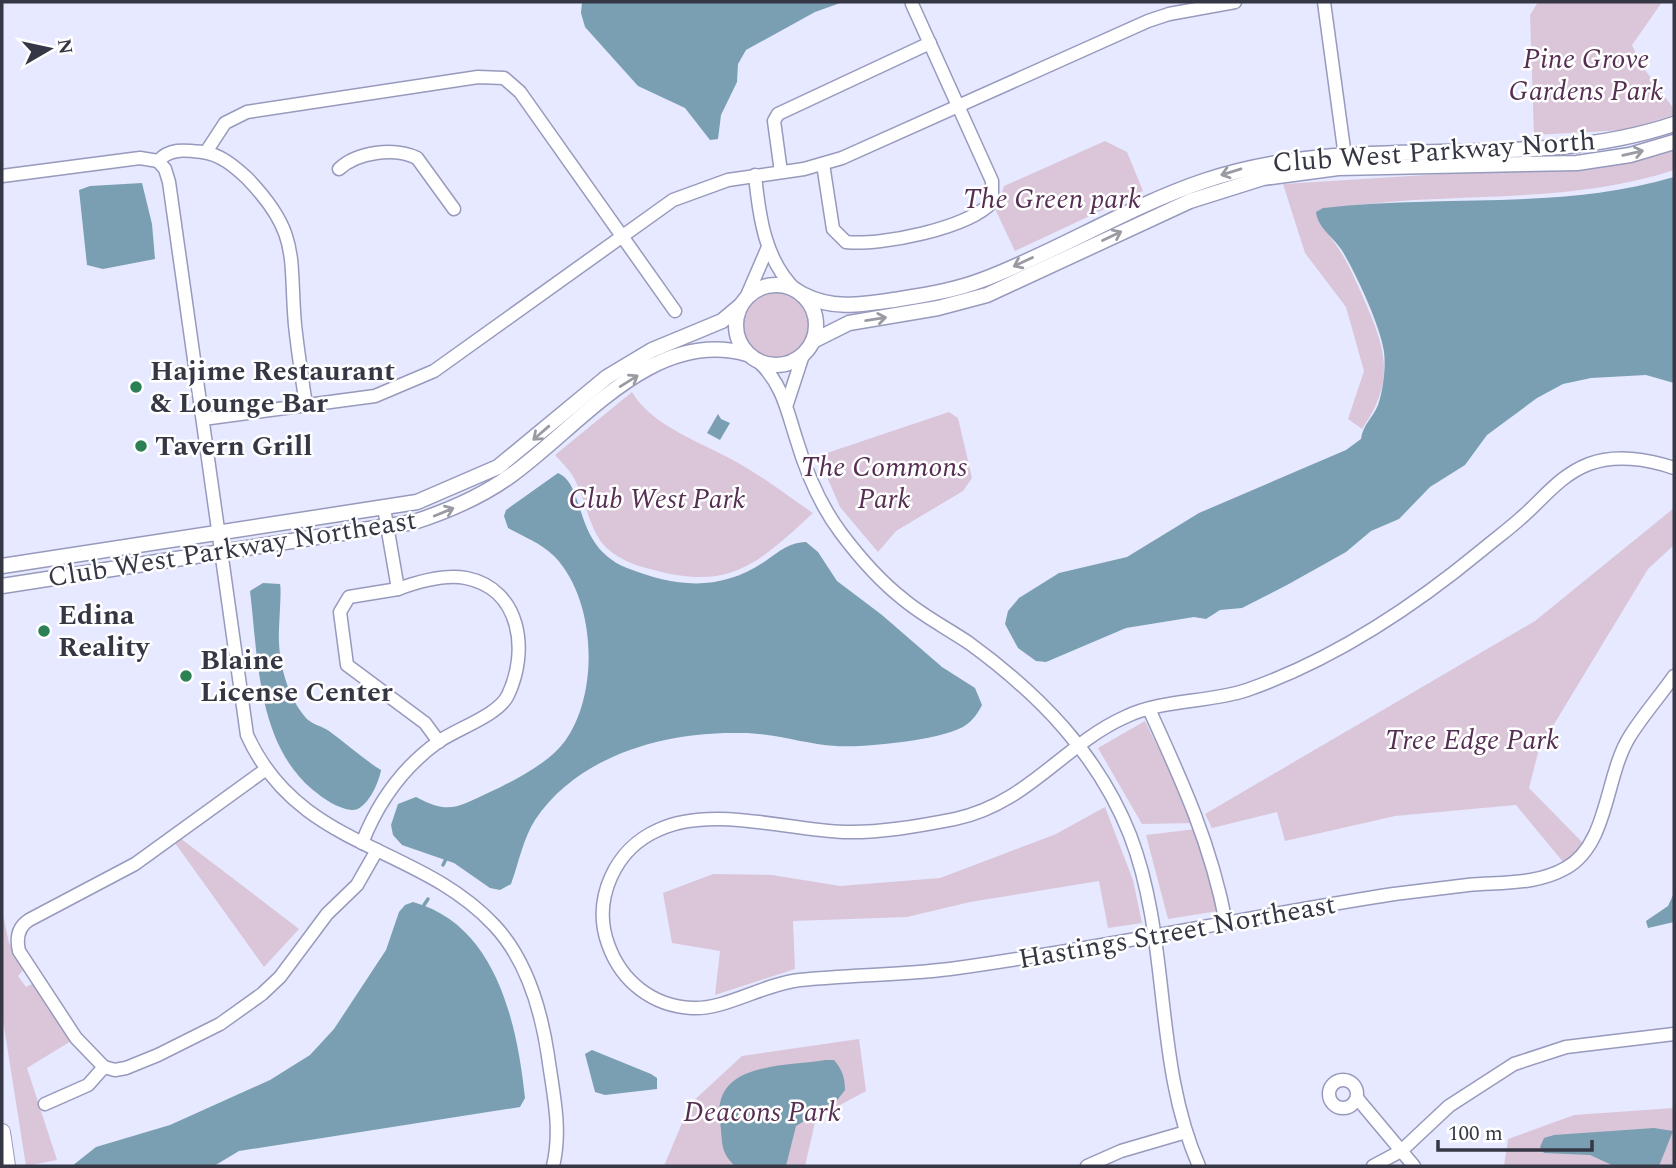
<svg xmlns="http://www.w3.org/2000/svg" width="1676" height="1168" font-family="Spectral,serif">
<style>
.green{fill:#dac6d8}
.water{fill:#7a9fb2}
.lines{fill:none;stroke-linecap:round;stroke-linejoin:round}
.stream{stroke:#7a9fb2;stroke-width:3.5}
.minor-casing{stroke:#979abc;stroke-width:15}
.tertiary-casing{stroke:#979abc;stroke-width:17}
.secondary-casing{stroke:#979abc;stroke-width:18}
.minor{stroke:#fff;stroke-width:12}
.tertiary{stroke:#fff;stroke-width:14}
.secondary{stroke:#fff;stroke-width:16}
.oneway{stroke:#9a9ba2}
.poi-dot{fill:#2b8154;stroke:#fff;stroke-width:2.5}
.labels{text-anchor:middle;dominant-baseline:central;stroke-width:5;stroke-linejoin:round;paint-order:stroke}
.park-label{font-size:28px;font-style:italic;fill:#562e53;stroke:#fff}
.street-label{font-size:28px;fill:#353745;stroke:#fff}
.poi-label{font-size:28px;font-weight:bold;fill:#353745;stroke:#fff;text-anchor:start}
</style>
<rect width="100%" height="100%" fill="#e6e9ff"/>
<g class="green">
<path d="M1538,2h124l-30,43 10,21 32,43v6l-49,15 -91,5 -4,-120z"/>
<path d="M1105,141l22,11 16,39 -128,60 -19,-40 8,-25z"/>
<path d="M1674,147v23c-85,28 -172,25 -260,30 -30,2 -61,6 -91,8l-1,19c20,22 29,43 41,70 22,51 34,81 -1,132l-14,-10 16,-48 -18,-64 -41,-54 -22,-69 319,-20z"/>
<circle cx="776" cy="324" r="34"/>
<path d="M632,392c20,35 74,52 108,72 25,14 49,33 73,49 -54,50 -83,78 -159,57 -18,-4 -40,-12 -52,-27 -14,-19 -16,-42 -27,-63 -4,-9 -13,-17 -20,-25z"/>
<path d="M949,412l9,6 14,60 -9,13 -67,40 -18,21 -38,-45 -22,-51z"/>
<path d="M1674,508v37l-26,24 -109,180 -10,39 55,56 -20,19 -48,-58 -121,11 -110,25 -8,-29 -65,16 -7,-14 330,-193z"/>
<path d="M1145,721l50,102 -53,1 -44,-76z"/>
<path d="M1105,807l28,73 9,43 -34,5 -9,-47 -129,21 -63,15 -114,4 2,48 -80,26 5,-44 -48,-8 -9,-50 50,-19 59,1 68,11 100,-8 116,-44z"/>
<path d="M1196,829l22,82 -50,8 -22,-84z"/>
<path d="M180,838l119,91 -35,38 -89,-124z"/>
<path d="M2,910l7,33 14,27 -5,6 8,11 8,-4 42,55 -49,30 30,92 -31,6 -24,-152z"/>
<path d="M859,1039l7,52 -50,27 -11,48h-141l26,-62 52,-48z"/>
<path d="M1674,1108v58h-170l4,-27 66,-24z"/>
</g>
<g class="water">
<path d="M582,2h261l-28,10 -69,38 -8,14 -1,18 -16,33 -3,24 -8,1 -25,-32 -47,-22 -53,-59 -4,-14z"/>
<path d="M1674,177v206l-28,-8 -55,3 -28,6 -26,14 -50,37 -22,30 -35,22 -31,32 -28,12 -25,21 -59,33 -45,23 -22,2 -14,9 -12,-2 -68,11 -80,34 -10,-1 -18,-13 -13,-24 3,-13 11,-13 40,-25 68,-16 72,-44 147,-63 15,-11c2,-15 12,-21 17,-34 5,-14 8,-38 6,-53 -3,-25 -28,-78 -41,-100 -9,-15 -25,-23 -27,-40l7,-4c118,-14 236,3 351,-31z"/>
<path d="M142,183l10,41 3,35 -52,10 -16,-4 -8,-75 11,-4z"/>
<path d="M718,414l3,5 9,4 -10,17 -13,-7z"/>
<path d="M558,473c29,13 14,73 69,95 48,19 92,24 137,-6 15,-10 23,-19 42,-20l12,10 19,29 45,34 60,52 33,21 7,17c-4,8 -9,15 -16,20 -21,15 -103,23 -130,21 -32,-2 -62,-13 -94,-13 -75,-2 -163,21 -207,87 -12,19 -16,42 -24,64l-11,6 -10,-2 -36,-25 -52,-18 -9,-10 -2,-10 7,-21 18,-7c34,18 41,10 74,-5 25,-12 58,-28 75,-51 35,-49 31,-142 -11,-185 -13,-13 -30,-19 -46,-28l-4,-12 2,-6z"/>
<path d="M263,583l17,1c2,6 -2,46 -1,59 1,25 10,56 27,75 5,6 16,8 23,13 18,13 34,28 52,39 -2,13 -15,42 -30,40 -14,-2 -27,-11 -38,-20 -56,-46 -55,-133 -63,-199z"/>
<path d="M1674,893v29l-26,6 -2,-7 22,-15z"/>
<path d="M413,902c84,23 104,122 112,196l-5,9 -281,44 -25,15h-142l24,-19 74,-22 100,-45 40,-25 24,-26 52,-79 13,-38 6,-7z"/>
<path d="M592,1050l59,24 6,4v11l-52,6 -10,-3 -10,-38z"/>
<path d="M826,1060h8c8,9 11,18 11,30l-10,13 -26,6 -3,11 -10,6 -10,40h-51c-16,-15 -12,-25 -15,-44 -9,-61 65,-55 106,-62z"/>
<path d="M1654,1128l19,3 -14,35h-45l-24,-11 -46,-2 -4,-6 4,-9 10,-3z"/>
</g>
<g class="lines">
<g class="stream">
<path d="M443,865l3,-6"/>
<path d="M424,905l4,-6"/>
</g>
<g class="minor-casing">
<g id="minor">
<path d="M1324,2l22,162"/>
<path d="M206,152l19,-29 22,-11 231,-35 26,1 16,14 155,219"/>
<path d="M158,161l7,8 4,13 78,553c52,115 170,108 247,190 33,35 47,84 54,131 5,37 14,73 5,110"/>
<path d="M823,164l10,65 13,13c35,4 123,-14 146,-40v-21l-80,-177"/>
<path d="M339,169c18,-17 55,-22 78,-11l37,51"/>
<path d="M781,172l-7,-51 4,-7 152,-71"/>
<path d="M755,175c4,41 10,87 42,116"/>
<path d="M2,176l138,-18 18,3c12,-13 26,-11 44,-9 18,2 32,14 45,26 54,56 42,79 48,147 3,27 7,54 11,80"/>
<path d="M746,298l22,-51"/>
<path d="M760,363c22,21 27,47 36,75 10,34 24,67 45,95 18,24 39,48 62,66 20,17 44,29 66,44 70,51 129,111 161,192 41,106 23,227 69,331"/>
<path d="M787,404l16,-49"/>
<path d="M203,419l172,-23 59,-25 239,-171 55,-20 76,-11 38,-11 306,-137 21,-7 66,-12"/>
<path d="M1674,468c-26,-9 -59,-14 -85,-4 -29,11 -45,34 -68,54 -12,11 -26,21 -39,32 -69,57 -149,110 -235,140 -39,13 -85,9 -122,27 -62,28 -98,87 -170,102 -36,7 -75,14 -111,13 -57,-2 -133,-27 -186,-2 -43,19 -66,69 -50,114 13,37 44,62 84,64 33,2 71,-24 108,-28 50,-5 100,-5 150,-11 148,-20 295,-52 444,-75 24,-3 50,-6 74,-9 34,-3 68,0 98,-17 43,-24 39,-93 64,-132 13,-21 30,-40 44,-60"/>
<path d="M398,589l-49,8 -9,15 7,53 78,58 14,19"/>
<path d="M1149,709c33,72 62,135 77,214"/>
<path d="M362,843c16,-41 40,-75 76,-101 18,-13 61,-27 70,-47 21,-44 13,-106 -42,-117 -21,-4 -49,4 -68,11l-14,-81"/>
<path d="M104,1067l-28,-29 -57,-87c-3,-13 -1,-24 10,-31l106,-56 130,-94"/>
<circle cx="1343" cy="1094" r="14"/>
<path d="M1357,1098l57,68"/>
<path d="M45,1104l43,-19 16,-18 11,3 11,-2 32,-13 62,-31 42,-30 18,-17 47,-63 30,-29 20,-35"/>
<path d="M1087,1166l34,-15 65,-19"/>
<path d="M1373,1166l28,-15 48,-45 65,-42 52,-17 108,-13"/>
</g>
</g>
<g class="tertiary-casing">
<g id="tertiary">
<circle cx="776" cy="325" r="40"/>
<path d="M802,294c31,16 58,11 92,6 30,-5 59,-9 88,-20 75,-28 145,-73 222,-99 152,-52 318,-6 470,-57"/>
<path d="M813,341l36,-18 89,-15 49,-13 203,-94 73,-23 75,-10 239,-5 53,-8 44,-13"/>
<path d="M2,566l415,-64 81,-35 109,-90 45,-27 70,-29 19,-16"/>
<path d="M2,586l412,-64c34,-11 67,-25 96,-46 69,-49 142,-149 237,-122"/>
</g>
</g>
<g class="secondary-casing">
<path id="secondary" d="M2,1132l5,34"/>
</g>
<use href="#minor" class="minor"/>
<use href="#tertiary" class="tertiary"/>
<use href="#secondary" class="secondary"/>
</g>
<defs><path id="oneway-shaft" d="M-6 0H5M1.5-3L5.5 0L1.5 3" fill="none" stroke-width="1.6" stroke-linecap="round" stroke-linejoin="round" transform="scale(1.75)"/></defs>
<g class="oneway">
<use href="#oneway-shaft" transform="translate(1633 153) rotate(-13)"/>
<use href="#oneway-shaft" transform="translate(1231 172) rotate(163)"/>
<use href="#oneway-shaft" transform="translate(1112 236) rotate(-25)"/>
<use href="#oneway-shaft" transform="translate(1023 262) rotate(155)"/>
<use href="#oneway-shaft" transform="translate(876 319) rotate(-9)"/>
<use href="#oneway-shaft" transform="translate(629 381) rotate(-32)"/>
<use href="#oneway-shaft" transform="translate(541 433) rotate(139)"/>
<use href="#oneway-shaft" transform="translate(444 512) rotate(-22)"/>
</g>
<g class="poi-dot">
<circle cx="136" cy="387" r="7"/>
<circle cx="141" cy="446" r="7"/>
<circle cx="44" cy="631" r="7"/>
<circle cx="186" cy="676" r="7"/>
</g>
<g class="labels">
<g class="park-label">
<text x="1586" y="59">Pine Grove<tspan x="1586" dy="32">Gardens Park</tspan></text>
<text x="1052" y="199">The Green park</text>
<text x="884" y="467">The Commons<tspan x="884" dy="32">Park</tspan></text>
<text x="657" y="499">Club West Park</text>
<text x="1472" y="740">Tree Edge Park</text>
<text x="762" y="1112">Deacons Park</text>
</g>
<g class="street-label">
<text transform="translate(1434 152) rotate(-4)">Club West Parkway North</text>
<text transform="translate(232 549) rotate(-9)">Club West Parkway Northeast</text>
<text transform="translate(1177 932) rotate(-10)">Hastings Street Northeast</text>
</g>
<g class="poi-label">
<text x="150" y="371">Hajime Restaurant<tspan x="150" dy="32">&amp; Lounge Bar</tspan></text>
<text x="155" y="446">Tavern Grill</text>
<text x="58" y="615">Edina<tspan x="58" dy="32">Reality</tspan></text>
<text x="200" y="660">Blaine<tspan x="200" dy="32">License Center</tspan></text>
</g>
</g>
<rect width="1676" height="1168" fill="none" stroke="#353745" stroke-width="7"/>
<g transform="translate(49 49) rotate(81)" stroke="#ffffff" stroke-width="5" paint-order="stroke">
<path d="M0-5L12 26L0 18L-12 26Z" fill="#353745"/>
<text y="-10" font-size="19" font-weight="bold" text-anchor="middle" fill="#353745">N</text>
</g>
<path d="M1438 1140v10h154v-10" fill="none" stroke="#353745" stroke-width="3.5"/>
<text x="1448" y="1140" font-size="21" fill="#353745" stroke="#ffffff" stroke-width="5" paint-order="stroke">100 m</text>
</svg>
